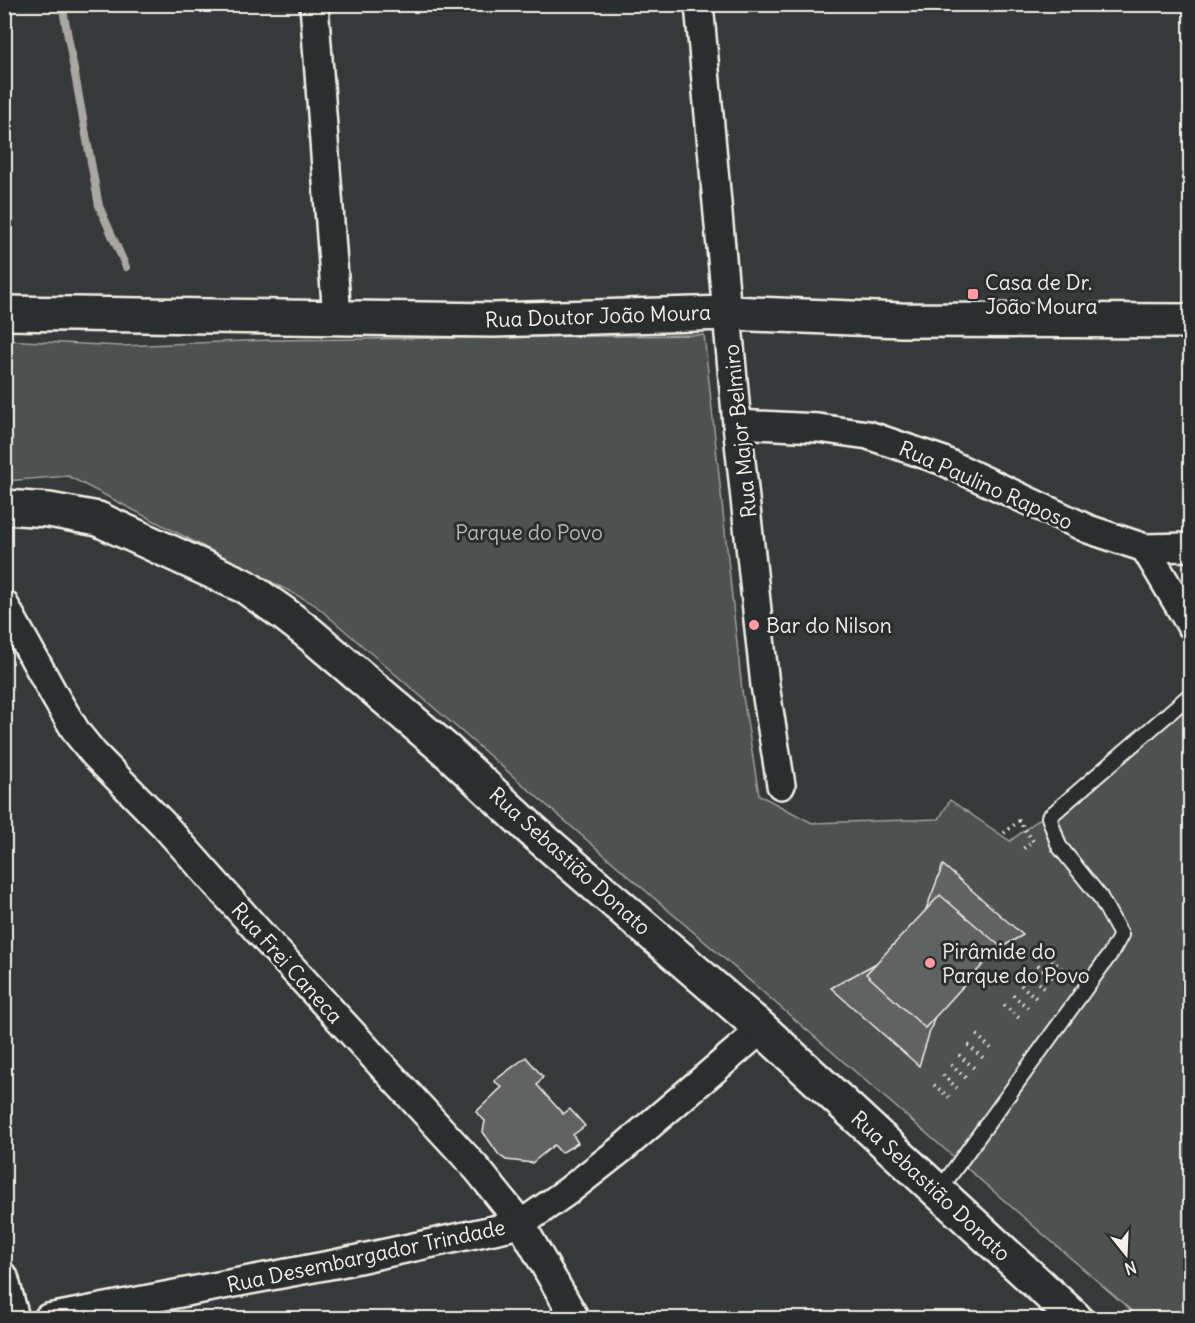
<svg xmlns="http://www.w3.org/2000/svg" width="1195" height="1323" font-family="Delius,sans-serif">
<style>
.green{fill:#4e514f;stroke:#a1a19c;stroke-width:1.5}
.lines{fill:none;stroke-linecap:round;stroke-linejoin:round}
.stream{stroke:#a8a7a1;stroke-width:8}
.building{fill:#616362;stroke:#f4f1e8;stroke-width:1.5}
.service-casing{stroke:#f4f1e8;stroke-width:18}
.minor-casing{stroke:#f4f1e8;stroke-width:32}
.secondary-casing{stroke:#f4f1e8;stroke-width:38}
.primary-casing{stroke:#f4f1e8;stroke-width:38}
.path{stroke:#f4f1e8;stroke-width:4;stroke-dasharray:1.5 4.5;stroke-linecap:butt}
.service{stroke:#2a2d2e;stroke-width:14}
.minor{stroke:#2a2d2e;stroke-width:27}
.secondary{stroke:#2a2d2e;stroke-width:33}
.primary{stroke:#2a2d2e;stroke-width:33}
.poi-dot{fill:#ff9aa2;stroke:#2a2d2e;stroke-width:2}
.labels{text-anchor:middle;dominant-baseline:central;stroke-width:6;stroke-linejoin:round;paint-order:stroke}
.poi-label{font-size:21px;fill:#f4f1e8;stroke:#2a2d2e;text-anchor:start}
.street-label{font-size:21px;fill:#f4f1e8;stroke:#2a2d2e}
.park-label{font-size:21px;fill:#bab9b2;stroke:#2a2d2e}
</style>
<rect width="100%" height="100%" fill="#363939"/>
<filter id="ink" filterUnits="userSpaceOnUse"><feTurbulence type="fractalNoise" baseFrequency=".0167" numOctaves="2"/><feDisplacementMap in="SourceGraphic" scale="12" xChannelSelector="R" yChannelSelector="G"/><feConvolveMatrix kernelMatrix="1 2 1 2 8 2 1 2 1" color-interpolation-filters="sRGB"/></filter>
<g filter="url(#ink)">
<path class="green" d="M704,335l38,355 17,105 53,28 127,-4 11,-19 60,41 180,-135v612h-50l-826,-714 -246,-128 -63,5 -1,-141 117,6 149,-6z"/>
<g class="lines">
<path class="stream" d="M62,4l37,202 27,61"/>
</g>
<g class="building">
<path d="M943,865l80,70 -76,43 -28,88 -88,-78 82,-45z"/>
<path d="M940,895l60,51 -75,82 -59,-54z"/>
<path d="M526,1057l17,20 -6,8 26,29 7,-5 15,17 -12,9 5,8 -17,10 -7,-8 -22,18 -26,-3 -7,-5 -16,-23 2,-11 -9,-9 26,-25 -8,-6z"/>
</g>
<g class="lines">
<g class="service-casing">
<path id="service" d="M938,1192l173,-239 10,-18 -21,-38 -41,-51 -10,-29 141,-122"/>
</g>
<g class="minor-casing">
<g id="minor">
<path d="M314,4l23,314"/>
<path d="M699,4l38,420 28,261 16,100"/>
<path d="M737,424l81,4 50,7 73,25 147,69 57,19 45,-1"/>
<path d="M1145,548l45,76"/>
<path d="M4,604l53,96 20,33 17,21 69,70 95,107 220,239 43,54 54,94"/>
<path d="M4,1277l11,41"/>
<path d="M48,1318l287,-54 186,-40 47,-33 56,-44 138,-118"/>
</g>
</g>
<g class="secondary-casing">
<path id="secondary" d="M4,313l490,7 234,-7 173,7 289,1"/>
</g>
<g class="primary-casing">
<path id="primary" d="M4,507l45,3 49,9 148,68 37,26 27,21 136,116 88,82 228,197 313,289"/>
</g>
<g class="path">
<path d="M1004,833l15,-12 14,20 -13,10"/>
<path d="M1185,901l5,-4"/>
<path d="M1047,956l15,13"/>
<path d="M1038,965l16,14"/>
<path d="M1030,975l15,14"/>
<path d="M1021,985l15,13"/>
<path d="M1013,995l15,13"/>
<path d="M1004,1005l15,13"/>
<path d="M977,1035l14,14"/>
<path d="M968,1045l15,13"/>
<path d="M959,1055l15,13"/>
<path d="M951,1065l15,13"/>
<path d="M943,1075l14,13"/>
<path d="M934,1085l15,12"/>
</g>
<use href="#service" class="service"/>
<use href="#minor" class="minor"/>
<use href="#secondary" class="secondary"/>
<use href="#primary" class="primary"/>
</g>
</g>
<g class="poi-dot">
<rect x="967" y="288" width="12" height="12" rx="3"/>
<circle cx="754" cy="625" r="6"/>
<circle cx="930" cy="963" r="6"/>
</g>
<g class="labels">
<g class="poi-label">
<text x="985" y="282">Casa de Dr.<tspan x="985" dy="24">João Moura</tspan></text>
<text x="766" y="625">Bar do Nilson</text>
<text x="942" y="951">Pirâmide do<tspan x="942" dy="24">Parque do Povo</tspan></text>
</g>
<g class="street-label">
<text transform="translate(598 316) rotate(-2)">Rua Doutor João Moura</text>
<text transform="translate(740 431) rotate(-96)">Rua Major Belmiro</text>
<text transform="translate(986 485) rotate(24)">Rua Paulino Raposo</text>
<text transform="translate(570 861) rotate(42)">Rua Sebastião Donato</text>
<text transform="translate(287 963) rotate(48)">Rua Frei Caneca</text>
<text transform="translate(931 1186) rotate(43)">Rua Sebastião Donato</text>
<text transform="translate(366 1256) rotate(-12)">Rua Desembargador Trindade</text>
</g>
<g class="park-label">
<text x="529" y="532">Parque do Povo</text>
</g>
</g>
<rect width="1195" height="1323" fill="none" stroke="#2a2d2e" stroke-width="24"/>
<rect x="12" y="12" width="1171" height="1299" fill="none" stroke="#f4f1e8" stroke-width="2" filter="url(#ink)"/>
<g transform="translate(1126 1254) rotate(162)" stroke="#2a2d2e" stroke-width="4.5" paint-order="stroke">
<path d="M0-4.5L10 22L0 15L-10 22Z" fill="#f4f1e8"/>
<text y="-9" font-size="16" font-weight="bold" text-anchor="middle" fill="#f4f1e8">N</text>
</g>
</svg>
